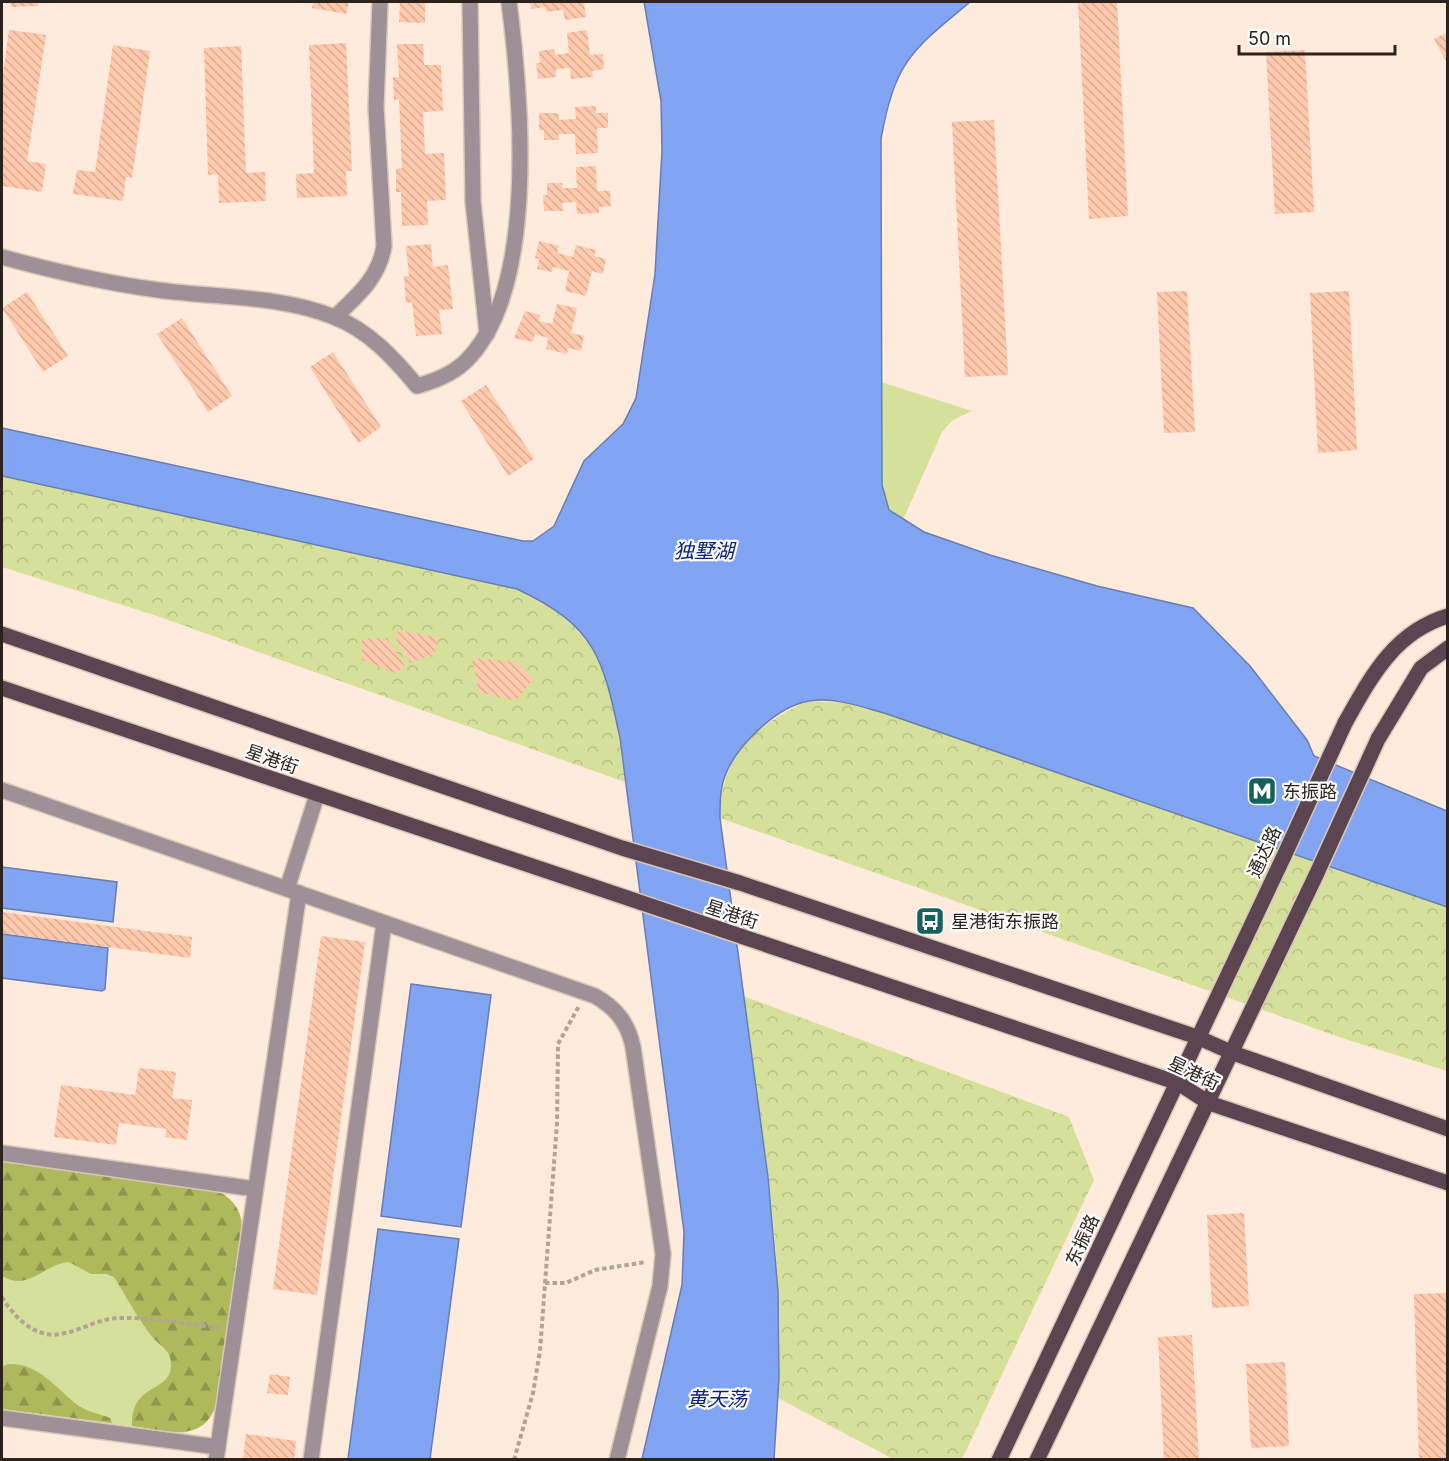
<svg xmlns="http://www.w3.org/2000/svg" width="1449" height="1461" font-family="Inter,'Noto Sans SC',sans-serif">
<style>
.grass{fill:#d5e09b}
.forest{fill:url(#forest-firs)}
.park{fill:url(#park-crowns)}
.water{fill:#81a5f3;stroke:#687eb2;stroke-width:1.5}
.building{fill:url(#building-back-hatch)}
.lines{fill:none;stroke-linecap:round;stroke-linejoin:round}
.minor-casing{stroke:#d9c7b9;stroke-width:18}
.major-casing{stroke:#d9c7b9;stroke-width:18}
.path{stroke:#b3a396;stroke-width:4;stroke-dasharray:4.5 3;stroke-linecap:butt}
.minor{stroke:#9d9197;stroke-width:15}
.major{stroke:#5a4550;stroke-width:15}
.major-bridge-casing{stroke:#d9c7b9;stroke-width:18;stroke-linecap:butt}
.major-bridge{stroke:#5a4550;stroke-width:15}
.labels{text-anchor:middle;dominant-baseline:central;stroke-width:4.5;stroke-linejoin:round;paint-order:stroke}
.street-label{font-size:18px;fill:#2c241c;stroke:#fcfcfc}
.poi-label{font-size:18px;fill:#2c241c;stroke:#fcfcfc;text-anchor:start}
.water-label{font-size:20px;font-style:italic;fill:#08247b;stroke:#fcfcfc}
</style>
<defs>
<pattern id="forest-firs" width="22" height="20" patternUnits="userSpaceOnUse" patternTransform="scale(1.5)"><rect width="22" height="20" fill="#adb95b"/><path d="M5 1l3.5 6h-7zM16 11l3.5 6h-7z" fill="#8d964a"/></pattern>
<pattern id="park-crowns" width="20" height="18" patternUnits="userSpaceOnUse" patternTransform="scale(1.5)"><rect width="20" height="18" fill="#d5e09b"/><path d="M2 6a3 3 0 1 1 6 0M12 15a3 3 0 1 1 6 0" fill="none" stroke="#b7c085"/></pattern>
<pattern id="building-back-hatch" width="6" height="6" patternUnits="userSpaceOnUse" patternTransform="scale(1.5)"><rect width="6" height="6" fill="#ffc9ad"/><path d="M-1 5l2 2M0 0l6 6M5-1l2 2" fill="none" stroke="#dbac94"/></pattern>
</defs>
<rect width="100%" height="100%" fill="#ffebdb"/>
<g class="grass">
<path d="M881,382l91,29 -19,9 -11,12 -39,88 -14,-10 -7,-25z"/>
<path d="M2,1162l218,30c14,9 20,17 22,33l-26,180c-6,18 -16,25 -35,28l-179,-24z"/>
</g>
<g class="forest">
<path d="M2,1162l218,30c14,9 20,17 22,33l-26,180c-14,40 -51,25 -84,21 -1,-45 40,-32 39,-62 0,-13 -9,-17 -17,-25 -16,-19 -27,-42 -40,-62l-8,-3h-15l-22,-12c-25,2 -41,30 -67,14z"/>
<path d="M8,1364c32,-1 47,24 71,42 9,6 21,8 31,12l2,5 -110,-14v-42z"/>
</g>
<g class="park">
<path d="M2,476l515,113c93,43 96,101 108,193l-471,-167 -152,-48z"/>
<path d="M808,701l38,2 41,11 560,193v164l-102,-32 -625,-221c0,-62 35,-93 88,-117z"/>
<path d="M743,996l326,121 25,63 -132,279h-69l-115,-61c8,-135 -16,-270 -35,-402z"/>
</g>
<g class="water">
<path d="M644,2h326c-58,48 -75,59 -89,137l1,346 7,25 35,22 66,23 107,31 96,22 57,58 57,74 7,16 133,55v96l-560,-193c-25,-7 -51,-17 -78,-13 -32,5 -73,45 -84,75 -5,13 -5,28 -5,42l48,359 10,114 1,86 -5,82h-132l40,-174 2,-53 -64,-494c-17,-80 -24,-112 -103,-149l-515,-113v-48l521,113h10l21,-15 30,-65 39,-37 13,-26 19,-124 7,-123 -1,-50z"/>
<path d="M2,867l115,15 -4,40 -111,-14z"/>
<path d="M2,934l106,14 -3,41 -3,2 -100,-13z"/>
<path d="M411,984l80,11 -30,232 -80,-11z"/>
<path d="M378,1229l81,10 -29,220h-82z"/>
</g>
<g class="building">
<path d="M10,2h28v4l-27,1z"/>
<path d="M313,2h36l-3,12 -34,-6z"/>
<path d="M400,2h25v21l-26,-1z"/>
<path d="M530,2h54l2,15 -21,3 -2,-10 -17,2v-5l-15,2z"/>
<path d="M1078,2h39l11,214 -39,3z"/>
<path d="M9,30l37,5 -19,126 19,3 -4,28 -40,-6v-105z"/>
<path d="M587,30l3,25 13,-1 1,15 -12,2 1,6 -22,2 -1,-11 -14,1v8l-18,2 -2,-16h4l-1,-12 15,-2 1,6 14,-2 -2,-20z"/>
<path d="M1448,32v33l-14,-26z"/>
<path d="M346,43l6,128h-6l1,25 -50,2 -1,-24 18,-1 -5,-128z"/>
<path d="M397,44h26l1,21h17l2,46 -20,1 2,42 19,-1 2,47 -19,1 1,24 -26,1 -1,-34h-5v-23l6,-1 -3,-69 -5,1 -1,-23h6z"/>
<path d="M113,45l37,6 -18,127 -6,-1 -3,24 -50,-7 4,-24 18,2z"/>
<path d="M241,46l5,127 19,-1 1,29 -47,2 -1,-29 -10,1 -4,-127z"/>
<path d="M1305,50l9,162 -39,2 -9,-162z"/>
<path d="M596,106v7h12v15h-11l1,25 -22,1 -1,-20h-17l1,6h-15v-10h-5v-17h19l1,7 17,-1 -1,-12z"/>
<path d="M994,120l14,255 -43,2 -13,-255z"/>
<path d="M596,166l1,25h13l1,15 -12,1v6l-22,1 -1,-12 -14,1 1,8h-19l-1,-16h4v-12h15v5h15l-1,-21z"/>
<path d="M539,241l20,5 -2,7 16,4 3,-12 20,5 -2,6 12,3 -3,15 -11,-3 -6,25 -21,-5 4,-20 -16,-4 -1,5 -15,-3 2,-10 -4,-1z"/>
<path d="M431,244l2,23 15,-2 5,44 -14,1 3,24 -26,2 -4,-34 -6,1 -2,-27h5l-3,-30z"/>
<path d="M1187,291l8,141 -31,1 -7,-141z"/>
<path d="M1349,291l8,159 -39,3 -8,-160z"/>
<path d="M27,292l41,64 -25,16 -41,-64z"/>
<path d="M557,304l20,4 -6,25 13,3 -3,15 -13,-3 -1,6 -21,-5 2,-11 -13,-4 -2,8 -19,-4 11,-27 15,4 -1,6 13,3z"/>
<path d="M182,318l50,78 -24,16 -51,-78z"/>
<path d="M333,352l48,75 -23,16 -48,-76z"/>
<path d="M486,385l48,74 -26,17 -47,-75z"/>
<path d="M398,630l41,8 -5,16 -24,9 -14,-24z"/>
<path d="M387,638l18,29 -10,6 -33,-13v-21z"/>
<path d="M472,658l44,4 17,17 -17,22 -37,-9z"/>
<path d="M2,912l190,25 -2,21 -188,-25z"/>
<path d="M321,936l44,6 -48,353 -44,-6z"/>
<path d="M139,1068l37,4 -4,26 20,2 -5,40 -22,-3 2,-8 -48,-6 -3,22 -62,-8 7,-52 74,10z"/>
<path d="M1244,1213l5,93 -37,2 -5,-93z"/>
<path d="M1448,1293v167h-29l-5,-166z"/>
<path d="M1192,1335l7,125h-35l-6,-123z"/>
<path d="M1285,1362l4,84 -38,2 -5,-84z"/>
<path d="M270,1374l20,3 -2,18 -21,-2z"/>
<path d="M246,1434l50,7 -2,19h-51z"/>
</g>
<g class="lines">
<g class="minor-casing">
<g id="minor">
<path d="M470,2l3,200 14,132"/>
<path d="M2,257c51,14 103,26 156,33 58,8 121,5 176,27 34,13 60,41 83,69 17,-5 34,-11 48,-24 74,-71 56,-266 44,-360"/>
<path d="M335,317c22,-21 44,-39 49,-71l-8,-139 4,-105"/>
<path d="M2,790l593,206c21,12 33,27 38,51l30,207 -3,32 -43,174"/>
<path d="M287,889l30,-94"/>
<path d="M2,1153l253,36"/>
<path d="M2,1418l216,29"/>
<path d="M216,1460l83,-567"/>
<path d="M311,1460l73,-537"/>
</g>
</g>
<g class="major-casing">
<g id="major">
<path d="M2,634l620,214 118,35 457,154 36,16 215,76"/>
<path d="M2,688l1176,395 31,20 239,80"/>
<path d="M1345,723c26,-46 49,-91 103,-107"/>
<path d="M1378,739l43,-71 27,-20"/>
<path d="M999,1460l285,-604"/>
<path d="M1037,1460l280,-587"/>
</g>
</g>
<g class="path">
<path d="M545,1283h21l29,-13 51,-8"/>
<path d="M2,1297c11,19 33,42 58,37 21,-3 37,-15 58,-16 34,-1 68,6 101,10"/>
<path d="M514,1460l19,-67 7,-42 17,-228 1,-79 21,-38"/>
</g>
<use href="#minor" class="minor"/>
<use href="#major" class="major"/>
<g class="major-bridge-casing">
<g id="major-bridge">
<path d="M1284,856l61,-133"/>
<path d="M1317,873l61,-134"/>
</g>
</g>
<use href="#major-bridge" class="major-bridge"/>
</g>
<defs>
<g id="metro-square" transform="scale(1.5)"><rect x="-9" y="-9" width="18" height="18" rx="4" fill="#15625c" stroke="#fcfcfc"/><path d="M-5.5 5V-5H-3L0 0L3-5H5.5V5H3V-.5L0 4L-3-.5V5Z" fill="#fff"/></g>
<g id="bus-square" transform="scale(1.5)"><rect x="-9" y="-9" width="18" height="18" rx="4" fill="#15625c" stroke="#fcfcfc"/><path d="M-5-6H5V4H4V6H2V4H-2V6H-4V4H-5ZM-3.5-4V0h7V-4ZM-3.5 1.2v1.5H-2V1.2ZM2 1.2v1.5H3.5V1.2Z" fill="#fff"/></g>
</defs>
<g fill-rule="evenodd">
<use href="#metro-square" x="1262" y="791"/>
<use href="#bus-square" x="930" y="921"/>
</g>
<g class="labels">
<g class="street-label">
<text transform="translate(272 759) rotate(19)">星港街</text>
<text transform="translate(1264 852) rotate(-65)">通达路</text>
<text transform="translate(732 914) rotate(18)">星港街</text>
<text transform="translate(1194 1073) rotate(25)">星港街</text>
<text transform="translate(1082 1240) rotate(-65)">东振路</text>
</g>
<g class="poi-label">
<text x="1283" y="791">东振路</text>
<text x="951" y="921">星港街东振路</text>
</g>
<g class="water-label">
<text x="704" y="551">独墅湖</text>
<text x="717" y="1399">黄天荡</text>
</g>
</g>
<rect width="1449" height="1461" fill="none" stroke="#2c241c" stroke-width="6"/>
<path d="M1239 45v9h156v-9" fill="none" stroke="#2c241c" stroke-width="3"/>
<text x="1248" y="45" font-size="18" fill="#2c241c" stroke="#fcfcfc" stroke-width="4.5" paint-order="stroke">50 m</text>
</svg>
